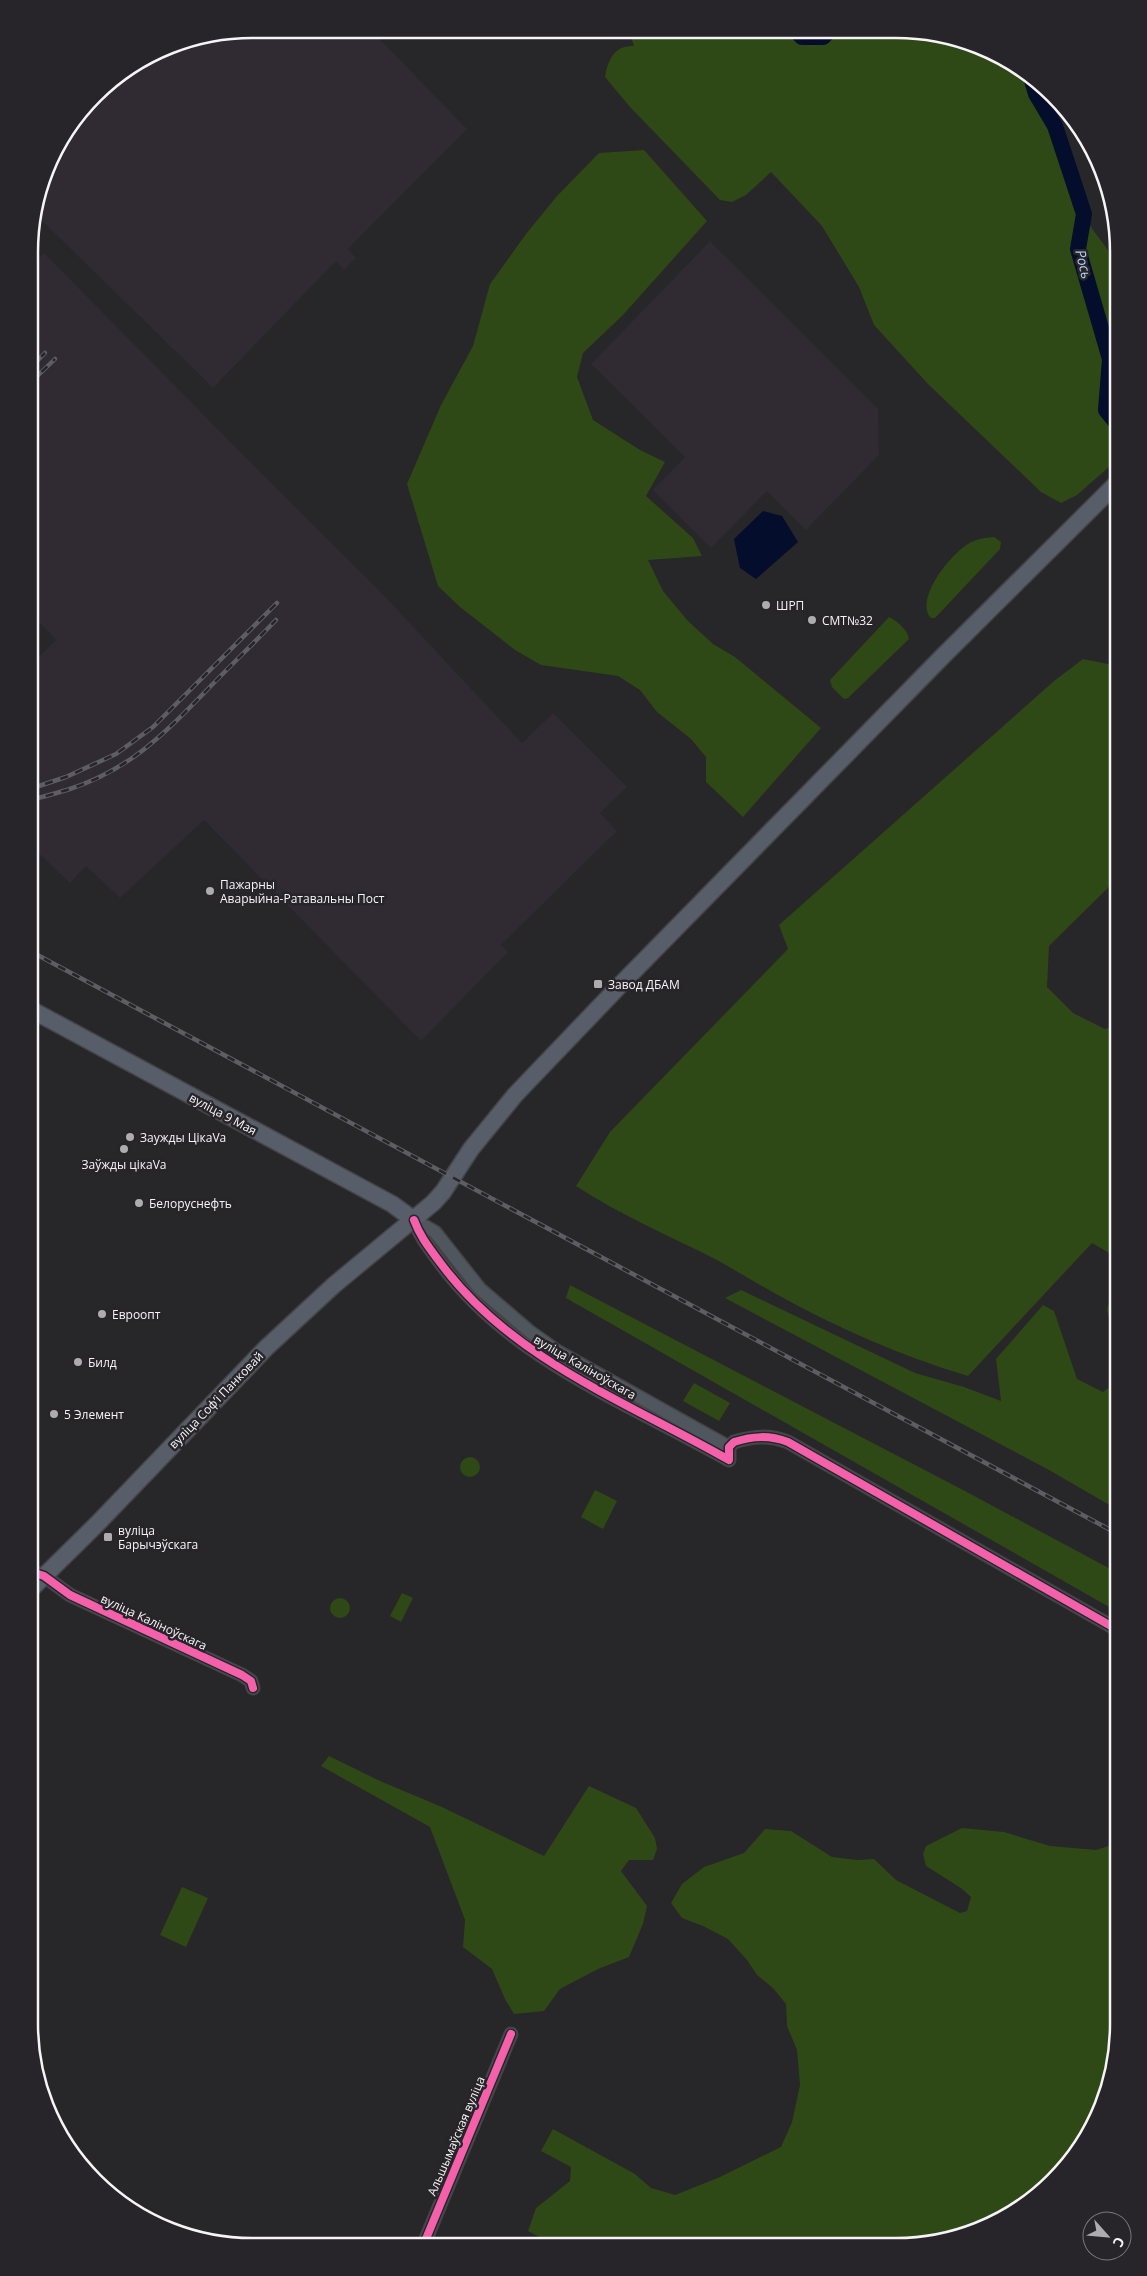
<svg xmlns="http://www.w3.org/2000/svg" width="1147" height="2276" font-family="'Open Sans',sans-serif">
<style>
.built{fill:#302a33}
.green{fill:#2e4916}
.water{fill:#040d2b}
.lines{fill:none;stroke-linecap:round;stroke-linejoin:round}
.river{stroke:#040d2b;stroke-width:16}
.minor-casing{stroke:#444345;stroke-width:15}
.major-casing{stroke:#444345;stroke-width:19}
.minor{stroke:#50565e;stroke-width:12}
.major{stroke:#585e69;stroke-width:16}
.rail-casing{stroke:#5d5d63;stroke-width:4.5}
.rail{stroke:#272529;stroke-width:2.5;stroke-dasharray:8;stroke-linecap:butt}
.cycleway-casing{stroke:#272529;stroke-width:11}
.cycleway{stroke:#f560ab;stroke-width:8}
.poi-dot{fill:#aeacaf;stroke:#272529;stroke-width:2}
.labels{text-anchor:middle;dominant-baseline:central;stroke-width:5;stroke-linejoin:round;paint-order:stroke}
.poi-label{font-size:12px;fill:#f6f4f7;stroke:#272529;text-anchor:start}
.street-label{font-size:12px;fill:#f6f4f7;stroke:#272529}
.water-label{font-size:14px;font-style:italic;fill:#b6d1f6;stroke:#272529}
.rim{fill:none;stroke:#f6f4f7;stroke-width:2.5}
</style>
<rect width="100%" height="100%" fill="#272628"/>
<g class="built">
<path d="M252,29h118l97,100 -119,120 8,9 -12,12 -8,-9 -123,127 -179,-175 6,-21 15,-15 -8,-8 5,-16 53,-69 62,-38z"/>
<path d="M710,241l168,168 1,46 -73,75 -39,-39 -56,57 -58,-58 32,-33 -94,-93z"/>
<path d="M44,253l232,235 101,100 145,155 31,-30 74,74 -27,26 17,18 -116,114 7,7 -87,89 -217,-221 -84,78 -34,-32 -16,17 -40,-38v-179l26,-26 -26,-27 1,-347z"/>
</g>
<g class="green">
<path d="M629,31l309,2 56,19 28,19 30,64 24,72 32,43 8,19 -1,23 3,14v153l-41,36 -16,8 -20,-11 -113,-108 -54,-59 -15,-38 -37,-61 -51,-54 -25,23 -14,7 -12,-2 -90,-93 -25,-30c3,-17 9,-32 29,-31z"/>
<path d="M644,150l63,71 -84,94 -40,38 -6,24 16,43 47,30 25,12 -19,34 47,42 9,18 -54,4 15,31 25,30 25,23 22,13 86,71 -78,89 -37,-35v-25l-15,-18 -34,-27 -17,-22 -22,-14 -77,-11 -26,-15 -55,-43 -22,-21 -31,-102 34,-79 32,-59 17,-62 36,-50 31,-38 42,-43z"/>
<path d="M994,537l7,5 -1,7 -65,69h-4c-17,-19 20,-64 37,-74 8,-5 16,-6 26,-7z"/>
<path d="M889,617c8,4 19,13 20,22l-61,59 -4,1 -12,-12 -2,-7z"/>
<path d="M1083,659l35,7v212l-69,68 -2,41 26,26 32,16 13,-5v234l-26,-15 -124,133c-67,-20 -131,-48 -192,-82 -20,-11 -39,-23 -59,-34 -47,-24 -97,-45 -141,-74l34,-54 178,-183 -9,-24 275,-244z"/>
<path d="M570,1285l395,206 153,82v39l-552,-314z"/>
<path d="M1118,1287v57l-5,-4 -6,-31 6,-19z"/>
<path d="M741,1290l174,83 49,14 37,14 -5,-42 47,-54 11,6 23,68 26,13 15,-11v129l-69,-40 -324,-172z"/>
<path d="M694,1383l36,20 -11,18 -36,-20z"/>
<circle cx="470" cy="1467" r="10"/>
<path d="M595,1490l22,11 -14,28 -22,-12z"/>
<path d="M402,1593l11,5 -12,24 -11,-6z"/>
<circle cx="340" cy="1608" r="10"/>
<path d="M329,1756l51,25 62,26 102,49 45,-70 47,22 19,30 2,11 -4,11h-24l-8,11 26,35 -4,18 -14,33 -31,12 -38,20 -16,22 -30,3 -9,-15 -13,-30 -29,-22 2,-27 -35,-93 -109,-61z"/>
<path d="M962,1828l42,4 46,14 46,4 22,-7v196l-17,70 -29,51 -53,49 -52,26 -72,12 -338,-1 -29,-15 8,-23 34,-27 1,-14 -30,-16 12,-22 82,45 16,14 24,7 45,-18 61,-30 11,-25 8,-37 -3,-35 -10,-24 -1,-22 -13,-16 -16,-13 -10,-15 -19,-21 -25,-13 -21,-8 -11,-15 11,-19 22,-17 40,-14 21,-24 26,2 41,26 26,3 16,-1 22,21 64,33 7,-2 4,-14 -10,-9 -35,-22 -3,-12 3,-8z"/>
<path d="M182,1887l26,11 -22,49 -26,-12z"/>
</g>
<path class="water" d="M763,511l19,5 16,26 -42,37 -16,-11 -6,-29z"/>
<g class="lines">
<g class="river">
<path d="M797,32l5,5h21l5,-5"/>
<path d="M1031,77l5,17 19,32 29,88 -6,35 32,110 -4,51 12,15"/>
</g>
<g class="minor-casing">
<g id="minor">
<path d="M414,1220c6,17 17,30 28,45 71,95 187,138 287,195v-13l5,-5c19,-6 35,-7 54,0l330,188"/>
<path d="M414,1220l21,12 45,57 49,42 28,20 172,96"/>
<path d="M29,1571l15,5 26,19 172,80 9,6 2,7"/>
<path d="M423,2246l88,-212"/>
</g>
</g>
<g class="major-casing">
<g id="major">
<path d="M30,1009l362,195 22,16"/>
<path d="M29,1591l68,-67 169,-176 68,-63 99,-82 10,-11 28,-43 44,-54 111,-116 318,-324 174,-173"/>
</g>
</g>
<use href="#minor" class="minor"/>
<use href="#major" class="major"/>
<g class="rail-casing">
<g id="rail">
<path d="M30,368l15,-15"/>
<path d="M30,383l25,-24"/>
<path d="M30,789l36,-12 50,-23 37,-27 124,-124"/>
<path d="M30,799c13,-1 25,-6 37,-9 62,-20 95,-54 139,-99 23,-24 47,-47 70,-71"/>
<path d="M30,951l1088,583"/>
</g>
</g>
<use href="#rail" class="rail"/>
<g class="cycleway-casing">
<g id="cycleway">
<path d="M414,1220c6,17 17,30 28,45 71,95 187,138 287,195v-13l5,-5c19,-6 35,-7 54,0l330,188"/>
<path d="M29,1571l15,5 26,19 172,80 9,6 2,7"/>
<path d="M423,2246l88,-212"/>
</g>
</g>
<use href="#cycleway" class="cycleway"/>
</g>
<g class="poi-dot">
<circle cx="766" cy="605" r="5"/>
<circle cx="812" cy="620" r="5"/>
<circle cx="210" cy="891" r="5"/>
<rect x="593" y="979" width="10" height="10" rx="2.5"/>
<circle cx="130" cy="1137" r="5"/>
<circle cx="124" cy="1149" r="5"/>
<circle cx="139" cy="1203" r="5"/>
<circle cx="102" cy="1314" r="5"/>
<circle cx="78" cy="1362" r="5"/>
<circle cx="54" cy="1414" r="5"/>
<rect x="103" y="1532" width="10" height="10" rx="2.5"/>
</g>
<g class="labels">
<g class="poi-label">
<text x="776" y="605">ШРП</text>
<text x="822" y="620">СМТ№32</text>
<text x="220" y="884">Пажарны<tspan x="220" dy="14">Аварыйна-Ратавальны Пост</tspan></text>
<text x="608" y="984">Завод ДБАМ</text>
<text x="140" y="1137">Заужды ЦікаVа</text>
<text x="124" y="1164" text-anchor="middle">Заўжды цікаVа</text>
<text x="149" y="1203">Белоруснефть</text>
<text x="112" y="1314">Евроопт</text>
<text x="88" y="1362">Билд</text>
<text x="64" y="1414">5 Элемент</text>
<text x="118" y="1530">вуліца<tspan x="118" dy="14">Барычэўскага</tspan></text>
</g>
<g class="street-label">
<text transform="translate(223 1114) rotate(28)">вуліца 9 Мая</text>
<text transform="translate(585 1367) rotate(30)">вуліца Каліноўскага</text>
<text transform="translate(216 1400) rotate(-46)">вуліца Софʼі Панковай</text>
<text transform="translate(154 1622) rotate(25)">вуліца Каліноўскага</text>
<text transform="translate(456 2136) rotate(-67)">Альшымаўская вуліца</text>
</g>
<g class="water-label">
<text transform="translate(1084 264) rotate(77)">Рось</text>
</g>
</g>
<path d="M0 0H1147V2276H0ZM252 38H896A214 214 0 0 1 1110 252V2024A214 214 0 0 1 896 2238H252A214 214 0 0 1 38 2024V252A214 214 0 0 1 252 38Z" fill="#272529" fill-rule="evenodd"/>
<path class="rim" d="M252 38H896A214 214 0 0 1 1110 252V2024A214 214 0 0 1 896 2238H252A214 214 0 0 1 38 2024V252A214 214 0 0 1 252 38Z"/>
<g transform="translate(1107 2236) rotate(117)"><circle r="24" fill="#272529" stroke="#7a787b"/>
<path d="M0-4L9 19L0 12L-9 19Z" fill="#aeacaf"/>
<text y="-8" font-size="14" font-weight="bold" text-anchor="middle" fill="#f6f4f7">С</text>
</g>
</svg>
